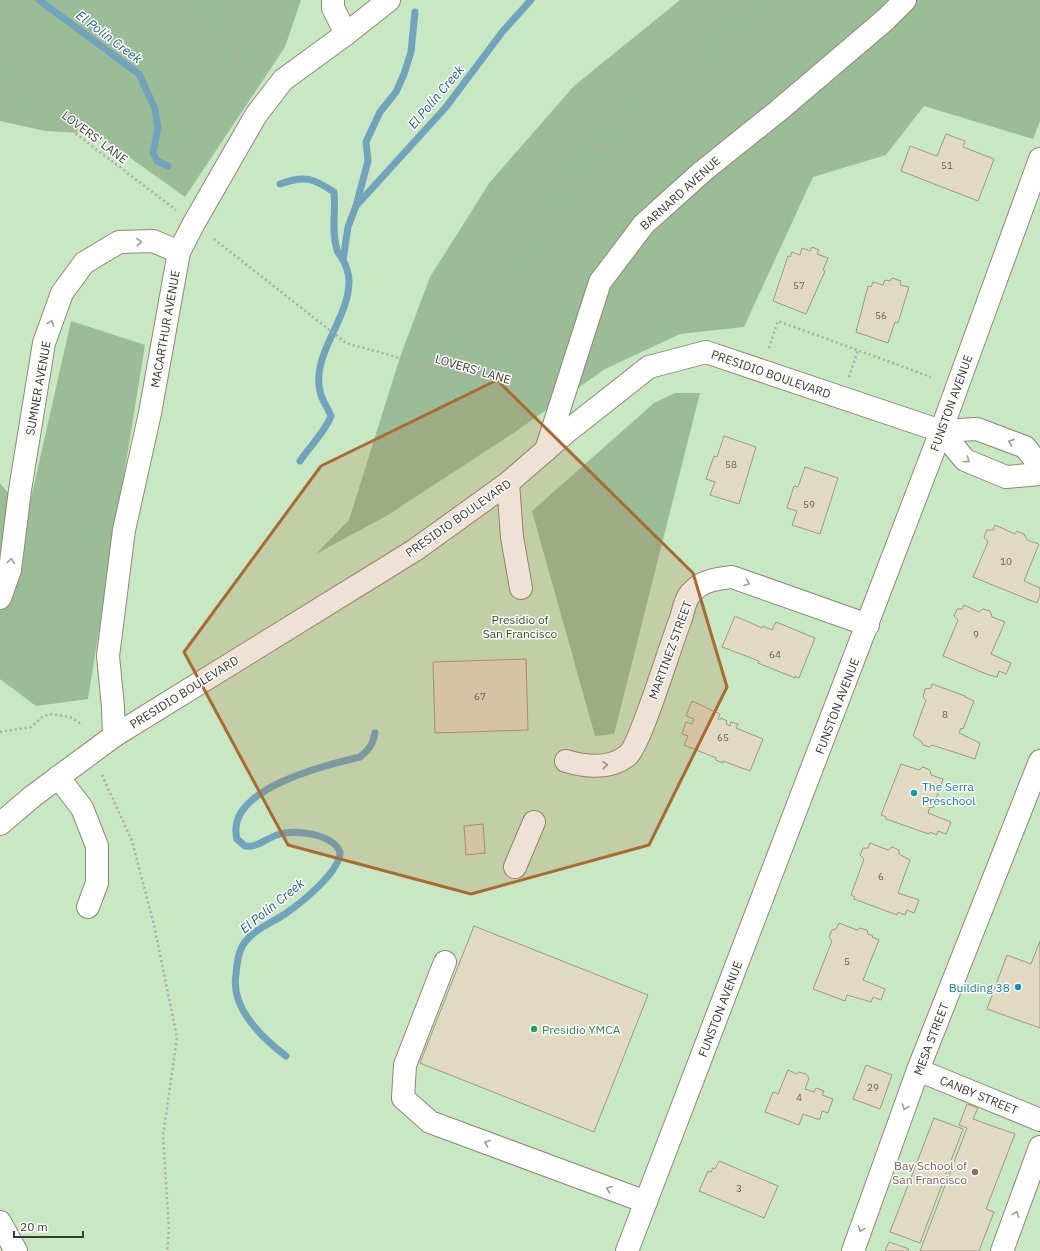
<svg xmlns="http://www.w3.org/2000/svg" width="1040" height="1251" font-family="'IBM Plex Sans',sans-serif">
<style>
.green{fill:#c8e8c4}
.forest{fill:#9abd97}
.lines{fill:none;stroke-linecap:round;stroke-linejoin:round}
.stream{stroke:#71a4bc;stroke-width:7}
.building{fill:#e1dac3;stroke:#9f9983}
.minor-casing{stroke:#8f8973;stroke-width:24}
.path{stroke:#b0ac9d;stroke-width:2.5;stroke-dasharray:2 3;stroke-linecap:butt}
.minor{stroke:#fff;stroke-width:22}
.oneway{stroke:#9e9c98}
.marked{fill:#ab6a34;fill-opacity:0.2;stroke:#ab6a34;stroke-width:3;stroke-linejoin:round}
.culture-dot{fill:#0f9aa8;stroke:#fff;stroke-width:1.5}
.leisure-dot{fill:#2e9e5b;stroke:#fff;stroke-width:1.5}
.education-dot{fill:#8d6e63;stroke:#fff;stroke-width:1.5}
.labels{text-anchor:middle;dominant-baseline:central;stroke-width:3;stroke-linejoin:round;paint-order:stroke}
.number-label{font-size:10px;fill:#666256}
.street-label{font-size:12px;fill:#3d3a31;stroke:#fff}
.park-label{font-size:12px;fill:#245422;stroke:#fff}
.culture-label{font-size:12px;fill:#0d838f;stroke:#fff;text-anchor:start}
.leisure-label{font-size:12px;fill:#27864d;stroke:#fff;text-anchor:start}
.education-label{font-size:12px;fill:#785e54;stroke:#fff;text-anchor:end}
.water-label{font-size:13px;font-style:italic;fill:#1f5f78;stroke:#fff}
</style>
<rect width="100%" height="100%" fill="#fef9e6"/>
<rect class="green" x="0" y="0" width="1040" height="1251"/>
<g class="forest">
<path d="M0,0h301l-16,47 -100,150 -88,-63 -52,-3 -45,-10z"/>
<path d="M680,0h360v121l-7,18 -109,-33 -38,49 -73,22 -69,150 -64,7 -75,35 -93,65 -124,81 -72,39 33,-34 51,-163 30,-80 60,-95 84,-96z"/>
<path d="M71,321l74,24 -57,354 -52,7 -36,-27v-196l27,33z"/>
<path d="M675,393h25l-86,341 -19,2 -63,-225 122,-108z"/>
</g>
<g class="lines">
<g class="stream">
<path d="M39,0l100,74 16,35 3,19 -5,25 4,8 11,5"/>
<path d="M280,184c24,-9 33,-6 54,8 2,20 -3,39 3,58 1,4 4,6 6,10 3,5 6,15 6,20 1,38 -38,74 -29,111 1,8 8,17 11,25 -6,16 -21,30 -31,45"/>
<path d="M356,206l90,-99 57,-76 28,-31"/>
<path d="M343,260l5,-33 8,-21 12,-45 -2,-19 14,-30 16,-20 8,-18 7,-22 4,-40"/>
<path d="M286,1056c-25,-19 -56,-48 -50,-82 1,-10 2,-23 9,-32 10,-13 26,-19 40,-28 16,-11 55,-42 55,-62 -8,-19 -47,-23 -63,-17 -12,4 -20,13 -32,11l-8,-7c-13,-50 89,-74 123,-82 9,-7 13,-13 15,-24"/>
</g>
</g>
<g class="building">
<path d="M946,134l19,7 -2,6 31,12 -16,42 -77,-30 9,-25 27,10z"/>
<path d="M812,247l7,3 -2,4 11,4 -5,12 2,1 -19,43 -33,-13 15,-45 2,1 2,-5 8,3 2,-7 8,3z"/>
<path d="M892,278l9,3 -1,4 9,2 -11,36 -3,-1 -7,21 -32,-11 12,-46 3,1 2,-5 10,3 2,-5 5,1z"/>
<path d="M724,436l32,11 -17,57 -29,-9 5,-13 -9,-3 8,-23 3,1z"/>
<path d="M805,467l33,11 -18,56 -28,-9 5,-14 -10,-3 7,-22 4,1z"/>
<path d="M995,525l20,9 2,-3 7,3 3,6 12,4 -15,37 16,7v7l-3,8 -64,-26 15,-35 -4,-5 3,-7h6z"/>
<path d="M964,605l15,7 4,-3 7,2 2,6 13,5 -14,32 20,9 -5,11 -7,-3 -2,6 -8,-2 -46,-19 15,-36 -4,-4 3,-7h5z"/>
<path d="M735,616l27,12 1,-2 9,4 4,-8 39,16 -16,40 -4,-2v2l-37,-15 1,-2 -37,-14z"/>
<path d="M526,659l2,71 -93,3 -2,-71z"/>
<path d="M932,684l33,12v1l9,4 -11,28 -2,-1 -2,5 21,10 -5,16 -43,-14 -3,2 -6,-2 -2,-4 -8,-5 13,-36 -3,-3 2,-8 6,-1z"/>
<path d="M692,701l28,13 -2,5 2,1 1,-2 6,3 -1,3 4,2 1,-4 7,2 -2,4 27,11 -13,32 -27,-10v2l-7,-3v-2l-32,-13 4,-9 -6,-2 4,-12 6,2 2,-5 -8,-3z"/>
<path d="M901,764l18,6 4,-3 7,3 1,5 12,4 -10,29 -3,-1 -2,6 23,9 -5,12 -8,-3 -1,4 -7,-3 -1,2 -43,-15v-2l-5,-2z"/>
<path d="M483,824l2,29 -19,2 -2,-29z"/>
<path d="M870,843l18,7 4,-3 7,3v4l11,6 -12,33 21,7 -5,13 -7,-3 -2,5 -7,-3 -1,3 -43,-16 1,-2 -4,-2 13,-36 -4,-4 3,-7h5z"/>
<path d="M839,923l18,7 3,-2 7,2 1,4 5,2 -1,1 7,3 -16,40 22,9 -4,11 -8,-3 -2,5 -24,-7 -2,6 -32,-12 19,-48 -3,-4 3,-7 4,-1z"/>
<path d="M474,926l174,69 -54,137 -174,-69z"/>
<path d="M1040,941v87l-53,-19 20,-54 24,9z"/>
<path d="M866,1065l26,10 -12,34 -27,-10z"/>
<path d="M788,1070l9,4 2,-2 7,2 3,4 -4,11 9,3 2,-4 8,3 -2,4 11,4 -5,14 -6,-2 -2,8h-3l-14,-5 -4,11 -34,-13 8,-20 5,2z"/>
<path d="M967,1104l11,4 -5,11 42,15 -29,75 8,3 -15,39h-59l47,-123 -8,-3z"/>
<path d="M934,1118l29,11 -43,114 -30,-11z"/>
<path d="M719,1161l59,25 -14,32 -65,-27 9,-20 3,1 2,-4 2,1z"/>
<path d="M889,1242l20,7 -1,2h-23z"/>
</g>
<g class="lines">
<g class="minor-casing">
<g id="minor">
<path d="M333,0v8l13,26"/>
<path d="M941,431l24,29 41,17 34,-3"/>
<path d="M546,450l54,-168 44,-58 59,-53 75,-60 107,-91 20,-20"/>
<path d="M508,483l4,54 9,51"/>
<path d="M0,598l10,-28 10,-80 24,-147 18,-50 22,-30 35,-21 34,-1 26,11"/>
<path d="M114,736l-1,-29 -5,-51 16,-126 26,-117 29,-161 15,-29 62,-108 27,-35 63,-46 43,-34"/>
<path d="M566,761c20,6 44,8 61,-5 13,-9 44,-113 53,-135 3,-8 5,-22 11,-28 11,-13 26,-14 41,-16l136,48"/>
<path d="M58,777l24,31 15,38v37l-9,24"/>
<path d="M0,824l33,-28 81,-60 301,-186 93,-67 61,-53 80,-63 57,-15 235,79 36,-2 48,18 15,19"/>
<path d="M515,867l19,-45"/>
<path d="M445,962l-40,103 -2,33 27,24 216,80"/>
<path d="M918,1070l122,50"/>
<path d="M0,1222l16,29"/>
<path d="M627,1251l314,-820 99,-272"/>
<path d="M853,1251l65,-181 122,-309"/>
<path d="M1002,1251l38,-104"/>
</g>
</g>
<g class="path">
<path d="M205,0l48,82"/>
<path d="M0,76l176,134"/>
<path d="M214,239l132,104 194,54"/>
<path d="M769,348l9,-27 153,56"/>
<path d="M458,373l70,-129 55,-80 161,-152 18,-12"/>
<path d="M849,377l9,-27"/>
<path d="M0,732l31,-5 11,-10 8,-3 20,3 13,8"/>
<path d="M102,775l30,66 22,84 23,112 -14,99 6,94 -2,21"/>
</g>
<use href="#minor" class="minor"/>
</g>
<defs><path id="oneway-chevron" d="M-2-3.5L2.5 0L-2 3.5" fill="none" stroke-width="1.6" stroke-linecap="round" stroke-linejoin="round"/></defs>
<g class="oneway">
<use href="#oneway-chevron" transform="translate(139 242) rotate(-1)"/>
<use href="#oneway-chevron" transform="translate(51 323) rotate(-70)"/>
<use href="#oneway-chevron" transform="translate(1011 442) rotate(-160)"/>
<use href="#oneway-chevron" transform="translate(967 460) rotate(34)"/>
<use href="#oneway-chevron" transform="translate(11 561) rotate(-83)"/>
<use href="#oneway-chevron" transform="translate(747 583) rotate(20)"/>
<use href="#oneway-chevron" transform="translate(605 765) rotate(-3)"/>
<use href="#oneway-chevron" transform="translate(905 1107) rotate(110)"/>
<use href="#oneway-chevron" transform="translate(487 1143) rotate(-160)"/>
<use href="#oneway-chevron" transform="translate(609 1189) rotate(-159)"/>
<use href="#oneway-chevron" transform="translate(1016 1214) rotate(-70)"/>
<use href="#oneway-chevron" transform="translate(861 1229) rotate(110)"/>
</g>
<path class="marked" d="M497,380l196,193 34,114 -78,158 -178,49 -183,-49 -104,-193 137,-186z"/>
<g class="culture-dot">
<circle cx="914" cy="793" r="4"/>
<circle cx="1018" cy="987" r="4"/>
</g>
<circle class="leisure-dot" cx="534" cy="1029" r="4"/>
<circle class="education-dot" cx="975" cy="1172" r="4"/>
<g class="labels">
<g class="number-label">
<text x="947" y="165">51</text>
<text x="799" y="285">57</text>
<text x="881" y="315">56</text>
<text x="731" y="464">58</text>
<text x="809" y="504">59</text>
<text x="1006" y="561">10</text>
<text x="976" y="634">9</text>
<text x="775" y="654">64</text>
<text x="480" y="696">67</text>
<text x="945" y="714">8</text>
<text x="723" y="737">65</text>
<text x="881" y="876">6</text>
<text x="847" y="961">5</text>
<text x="873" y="1087">29</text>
<text x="799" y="1097">4</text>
<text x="739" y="1188">3</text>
</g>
<g class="street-label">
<text transform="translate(95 137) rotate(37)">LOVERS' LANE</text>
<text transform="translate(680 193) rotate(-42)">BARNARD AVENUE</text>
<text transform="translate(165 329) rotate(-80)">MACARTHUR AVENUE</text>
<text transform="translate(473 369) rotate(16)">LOVERS' LANE</text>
<text transform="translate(771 374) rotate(19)">PRESIDIO BOULEVARD</text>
<text transform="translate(38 388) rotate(-80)">SUMNER AVENUE</text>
<text transform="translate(951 403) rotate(-70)">FUNSTON AVENUE</text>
<text transform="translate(458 518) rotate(-35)">PRESIDIO BOULEVARD</text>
<text transform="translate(670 650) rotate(-70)">MARTINEZ STREET</text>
<text transform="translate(184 692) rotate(-32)">PRESIDIO BOULEVARD</text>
<text transform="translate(837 706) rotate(-69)">FUNSTON AVENUE</text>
<text transform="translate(720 1009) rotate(-69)">FUNSTON AVENUE</text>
<text transform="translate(931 1039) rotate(-69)">MESA STREET</text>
<text transform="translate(979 1095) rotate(22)">CANBY STREET</text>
</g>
<g class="park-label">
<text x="520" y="619">Presidio of<tspan x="520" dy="14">San Francisco</tspan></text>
</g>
<g class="culture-label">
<text x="922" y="786">The Serra<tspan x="922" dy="14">Preschool</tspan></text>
<text x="1010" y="987" text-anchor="end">Building 38</text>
</g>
<g class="leisure-label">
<text x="542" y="1029">Presidio YMCA</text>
</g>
<g class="education-label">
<text x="967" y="1165">Bay School of<tspan x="967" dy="14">San Francisco</tspan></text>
</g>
<g class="water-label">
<text transform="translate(109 37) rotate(37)">El Polín Creek</text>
<text transform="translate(436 97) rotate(-50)">El Polín Creek</text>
<text transform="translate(272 906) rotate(-39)">El Polín Creek</text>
</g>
</g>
<path d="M14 1231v6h69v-6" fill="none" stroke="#3d3a31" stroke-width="2"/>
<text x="20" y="1231" font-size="12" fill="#3d3a31" stroke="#ffffff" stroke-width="3" paint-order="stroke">20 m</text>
</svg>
